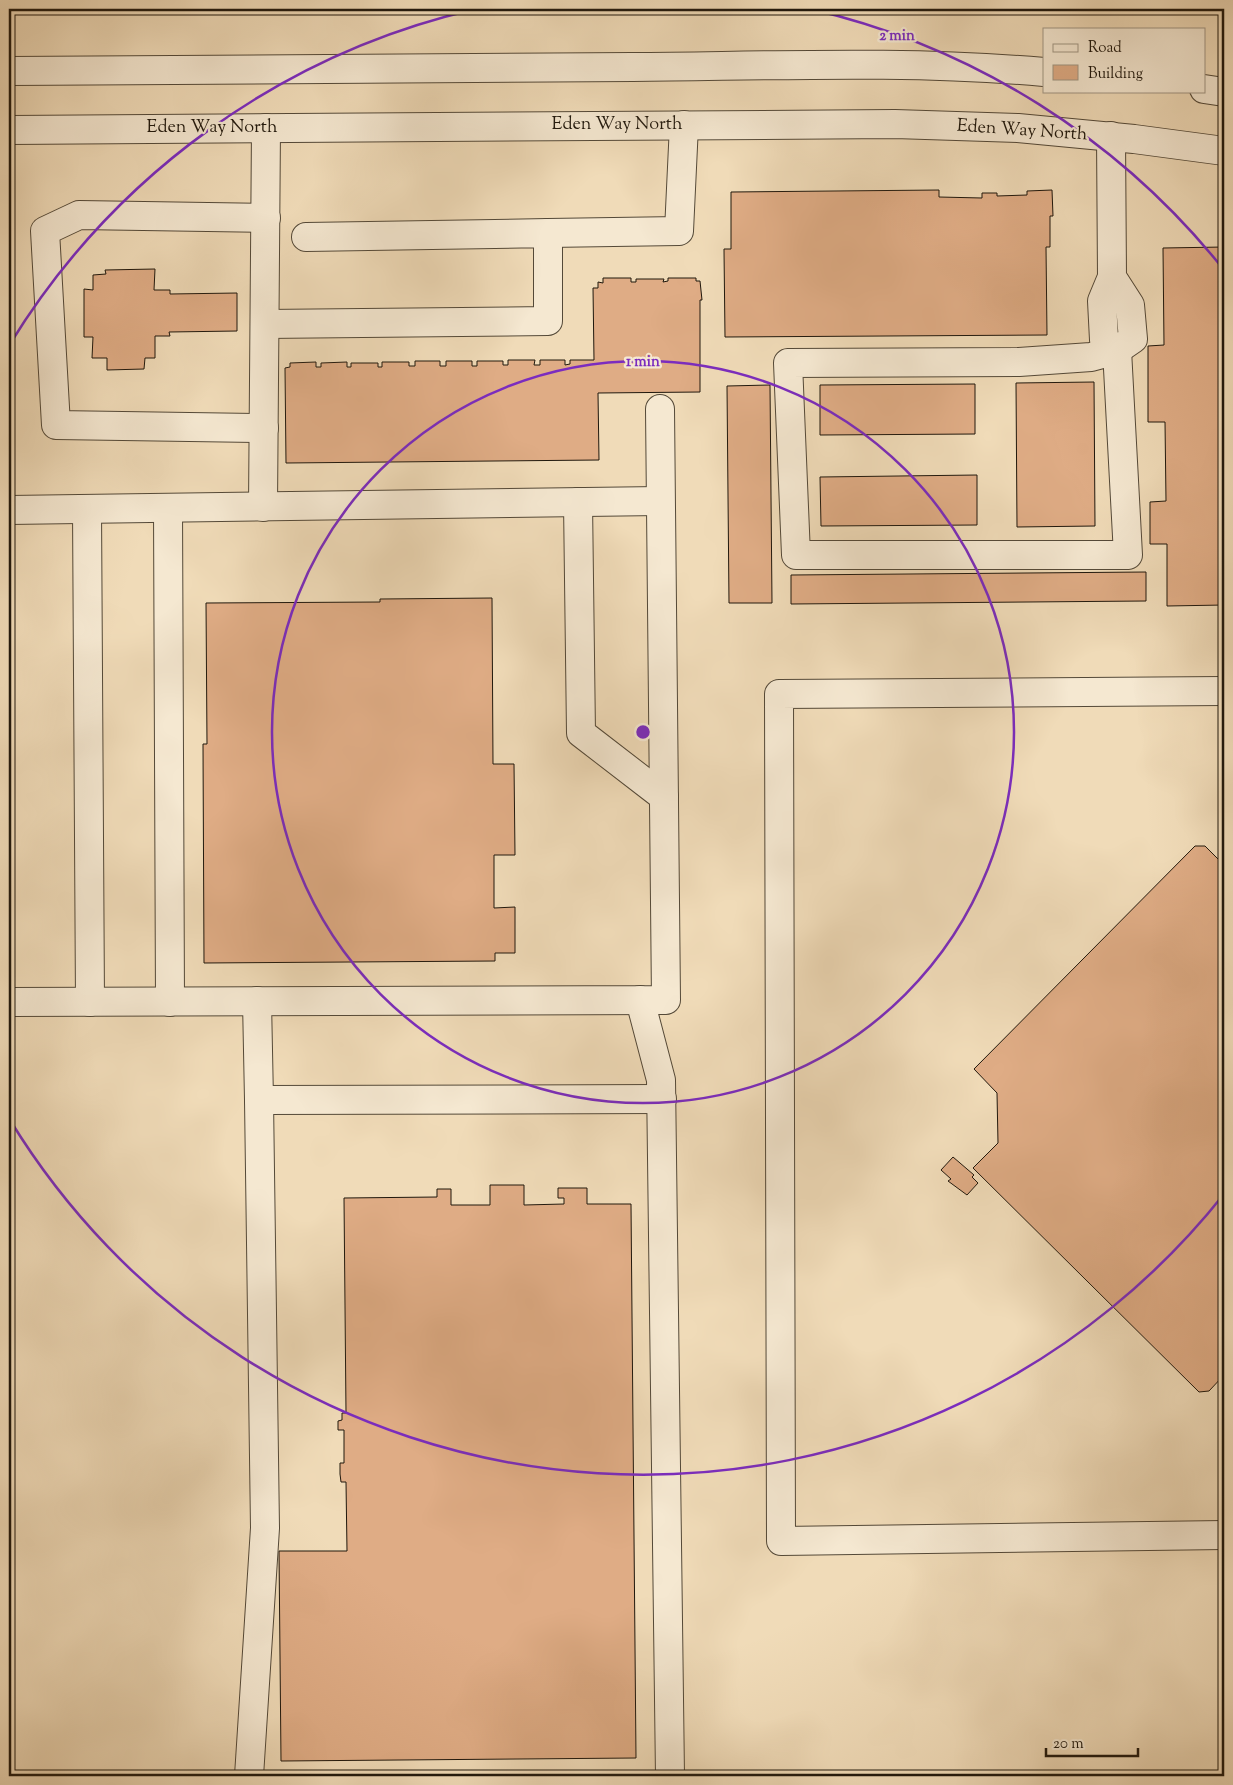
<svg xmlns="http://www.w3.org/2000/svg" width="1233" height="1785" font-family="'Sorts Mill Goudy',serif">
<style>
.building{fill:#dfac85;stroke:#20180d}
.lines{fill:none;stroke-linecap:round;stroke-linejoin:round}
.minor-casing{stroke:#544938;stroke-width:30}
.minor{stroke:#f5e8d1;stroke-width:28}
.ring{fill:none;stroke:#7b2cbf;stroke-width:2.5}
.labels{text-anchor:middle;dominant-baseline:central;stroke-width:4.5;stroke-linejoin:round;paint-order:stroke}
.street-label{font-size:18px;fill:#20180d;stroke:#f5e8d1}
.centre{fill:#7b2cbf;stroke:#f5e8d1;stroke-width:2.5}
.ring-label{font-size:15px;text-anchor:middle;font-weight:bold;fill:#7b2cbf;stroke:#f5e8d1;stroke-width:4.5;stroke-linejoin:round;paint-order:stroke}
</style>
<rect width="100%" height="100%" fill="#f0dbb8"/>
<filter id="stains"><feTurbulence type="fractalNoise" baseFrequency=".004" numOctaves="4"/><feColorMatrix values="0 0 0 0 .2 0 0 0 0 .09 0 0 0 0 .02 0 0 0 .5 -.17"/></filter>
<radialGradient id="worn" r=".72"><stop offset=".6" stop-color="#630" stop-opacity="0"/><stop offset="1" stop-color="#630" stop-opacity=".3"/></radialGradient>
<g class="building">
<path d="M939,190v7l43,1v-5h15v3l30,-1v-4l25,-1 1,26h-3v31h-4l1,88 -322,2 -1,-88h7v-57z"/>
<path d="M1224,247v358l-57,1v-62h-17v-42l16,-1 -1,-79h-17v-76l16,-1 -1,-97z"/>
<path d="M155,269l-1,21h16v4l67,-1v38l-68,1 1,4h-15v22h-10l-1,11 -37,1v-12h-15l1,-21h-9v-48l9,1v-15l13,-1 -1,-4z"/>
<path d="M603,278h28v4h5v-3h28l-1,3 5,-1v-3h28v3h4l2,19h-2v92l-102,1 1,67 -313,3 -1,-95 5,-1v-4l26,-1v5h5v-4l26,-1v5h4v-4h27v4h4v-5h27v4h6v-5h25v5h6v-5h26v5h5v-5h26v4h5v-5h27l-1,5h6v-5h25v5l5,-1v-4h24l-1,-72h5v-6l5,1z"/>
<path d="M1094,382l1,144 -78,1 -1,-144z"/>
<path d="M975,384v50l-155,1v-50z"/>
<path d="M770,385l2,218h-43l-2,-217z"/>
<path d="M977,475v50l-156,1 -1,-49z"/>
<path d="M1146,572v29l-355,3v-29z"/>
<path d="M492,598l1,166h21l1,91h-21v53l21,-1v46h-20v8l-291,2 -1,-219h4l-1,-141 174,-1v-3z"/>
<path d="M1195,846h10l19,19v510l-15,16 -10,1 -226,-224 25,-25 -1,-50 -23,-24z"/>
<path d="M953,1157l21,18 -2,2 6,6 -11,12 -19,-14 3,-2 -10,-9z"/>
<path d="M490,1185h34v20l40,-1v-6h-6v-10h29v16h44l5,554 -355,3 -2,-210h68l-1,-69h-5l-1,-8v-11h4v-33h-6v-9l4,-1v-7h4l-2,-215 93,-1v-8h14v16h39z"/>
</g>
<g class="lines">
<g class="minor-casing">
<g id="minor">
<path d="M9,71c208,-2 416,-3 624,-4 137,-1 274,-7 411,5"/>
<path d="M1204,89l20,3"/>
<path d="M9,130l886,-6 123,4 116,11 90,12"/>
<path d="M1111,136l1,141 18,28 3,34 -16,11 -13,-10 -2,-39 10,-24"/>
<path d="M548,233l131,-2 5,-106"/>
<path d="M265,324l283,-3v-88l-242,4"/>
<path d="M1117,350l11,205h-332l-8,-192 231,-1 72,-5z"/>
<path d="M264,428l-208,-3 -11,-194 34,-16 187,3"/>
<path d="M578,502l3,231 83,64"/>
<path d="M263,507l3,-379"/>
<path d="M168,508l2,494"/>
<path d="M87,509l3,493"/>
<path d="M9,510l651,-9"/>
<path d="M1224,691l-445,3 2,847 443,-6"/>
<path d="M640,1000l21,80 9,696"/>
<path d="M257,1001l2,99"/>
<path d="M9,1002l657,-2 -6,-591"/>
<path d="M249,1776l16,-248 -6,-428 403,-1"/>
</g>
</g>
<use href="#minor" class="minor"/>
</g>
<g class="ring">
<circle cx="643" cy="732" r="371"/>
<path d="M1224 1194A742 742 0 0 1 10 1120M10 344A742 742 0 0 1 476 9M810 9A742 742 0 0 1 1224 270"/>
</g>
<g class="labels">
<g class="street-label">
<text x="617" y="125">Eden Way North</text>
<text x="212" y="128">Eden Way North</text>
<text transform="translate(1022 131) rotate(4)">Eden Way North</text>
</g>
</g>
<circle cx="643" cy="732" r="8" class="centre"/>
<g class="ring-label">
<text x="897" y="40">2 min</text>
<text x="643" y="366">1 min</text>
</g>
<rect width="1233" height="1785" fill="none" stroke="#f0dbb8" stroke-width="30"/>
<rect x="10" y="10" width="1213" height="1765" fill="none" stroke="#20180d" stroke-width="2.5"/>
<rect x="15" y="15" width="1203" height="1755" fill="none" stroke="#20180d"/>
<rect x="1043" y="28" width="162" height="65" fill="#f5e8d1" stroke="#a09583"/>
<rect x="1053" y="44" width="25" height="8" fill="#f5e8d1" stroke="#a09583"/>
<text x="1088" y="52" font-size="15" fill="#20180d">Road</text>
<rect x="1053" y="65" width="25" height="15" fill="#dfac85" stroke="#a09583"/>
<text x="1088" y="78" font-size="15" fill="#20180d">Building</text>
<path d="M1046 1748v8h92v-8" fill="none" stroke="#20180d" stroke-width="2.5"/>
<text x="1053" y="1748" font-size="15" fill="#20180d" stroke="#f5e8d1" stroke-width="4" paint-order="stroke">20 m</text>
<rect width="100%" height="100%" filter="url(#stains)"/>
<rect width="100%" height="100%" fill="url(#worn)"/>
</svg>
